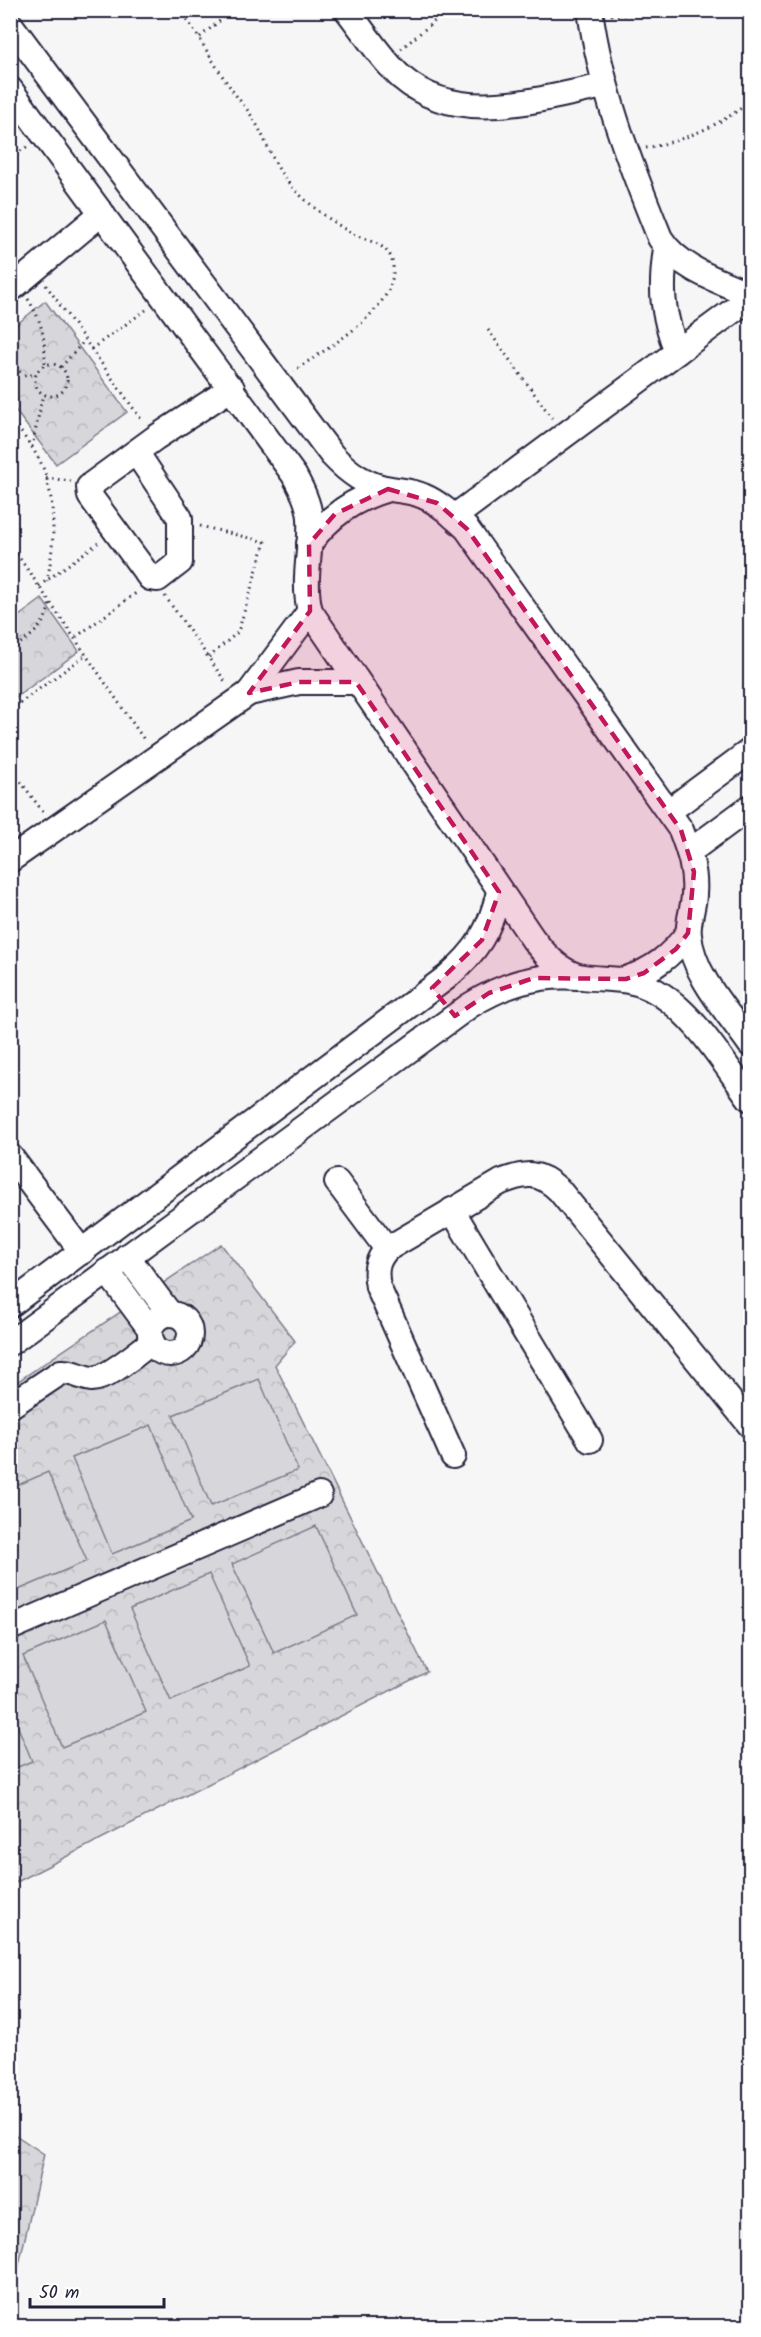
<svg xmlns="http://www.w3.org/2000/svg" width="761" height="2337" font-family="Kalam,sans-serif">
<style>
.forest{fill:url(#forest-crowns);stroke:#7c7c8b;stroke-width:1.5}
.pitch{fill:#d7d7db;stroke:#7c7c8b;stroke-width:1.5}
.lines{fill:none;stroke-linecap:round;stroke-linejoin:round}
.minor-casing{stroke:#22223b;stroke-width:28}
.path{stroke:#22223b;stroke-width:3;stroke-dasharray:1.5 4.5;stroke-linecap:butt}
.minor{stroke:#fff;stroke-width:24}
.marked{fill:#c2185b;fill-opacity:0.2;stroke:#c2185b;stroke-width:4.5;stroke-dasharray:12 8;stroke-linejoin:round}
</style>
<defs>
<pattern id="forest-crowns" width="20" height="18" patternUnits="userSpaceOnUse" patternTransform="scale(1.5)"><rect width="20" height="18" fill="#d7d7db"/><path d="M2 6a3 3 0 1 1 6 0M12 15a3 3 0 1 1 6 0" fill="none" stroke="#b8b8bd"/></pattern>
</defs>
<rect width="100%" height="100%" fill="#f6f6f7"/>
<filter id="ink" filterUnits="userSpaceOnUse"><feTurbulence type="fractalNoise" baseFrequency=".0167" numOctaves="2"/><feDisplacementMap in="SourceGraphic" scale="12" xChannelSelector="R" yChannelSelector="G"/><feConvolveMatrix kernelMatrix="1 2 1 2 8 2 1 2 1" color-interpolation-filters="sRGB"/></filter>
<g filter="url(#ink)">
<g class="forest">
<path d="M45,301l82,111 -71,52 -45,-59v-76z"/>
<path d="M42,599l37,52 -68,50v-79z"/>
<path d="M221,1244l74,97 -20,24 152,307 -416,213v-499z"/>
<path d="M11,2132l33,22 -33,146z"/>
</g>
<g class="pitch">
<path d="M259,1379l39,91 -87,36 -38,-91z"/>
<path d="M151,1425l40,96 -79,33 -40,-96z"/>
<path d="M48,1472l39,89 -76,32v-105z"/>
<path d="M316,1526l41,89 -83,38 -42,-89z"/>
<path d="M209,1574l41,92 -79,35 -41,-92z"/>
<path d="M106,1620l40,92 -84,35 -39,-91z"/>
<path d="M11,1710l21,51 -21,9h-1z"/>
</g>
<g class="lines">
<g class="minor-casing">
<g id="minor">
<path d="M347,10c18,23 34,49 55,68 57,49 138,20 203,8"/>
<path d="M590,10c11,80 40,154 70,228 18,30 59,43 90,56"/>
<path d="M10,24l322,431c16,17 34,31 59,34 11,2 21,2 32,7 17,7 30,20 44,33l214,301c8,21 15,41 13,64 0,13 -7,28 -5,41 4,41 39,77 61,109"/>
<path d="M10,89l284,386c7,13 15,28 16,43 2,32 -8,62 0,93l223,328c12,16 29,35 50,38 23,3 45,0 67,11 42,21 73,74 100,111"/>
<path d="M666,249c-6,41 -4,64 11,103"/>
<path d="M10,290l92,-77"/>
<path d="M136,452l44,66v44l-22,17 -8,-1 -60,-82 -1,-9 3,-3 63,-46 77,-50"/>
<path d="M454,517l296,-219"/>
<path d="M309,544c21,-29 45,-45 79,-55"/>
<path d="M249,693l50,-11h57"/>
<path d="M669,811l81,-60"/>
<path d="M689,852l61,-45"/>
<path d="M10,860l239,-167 61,-82"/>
<path d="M626,979c27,-9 45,-23 62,-46"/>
<path d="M10,1156l72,96"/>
<path d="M337,1182l50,67"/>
<path d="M452,1210l138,230"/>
<path d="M127,1256l43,58"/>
<path d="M107,1271l43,58"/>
<path d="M10,1305l437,-328c30,-26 43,-46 52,-85"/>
<circle cx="170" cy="1334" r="20"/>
<path d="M10,1343l459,-337c35,-22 68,-32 109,-29"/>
<path d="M10,1406l51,-34c12,-1 20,6 31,7 16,0 47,-28 60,-37"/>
<path d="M453,1456l-75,-169c-3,-16 -2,-26 9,-38l114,-67c25,-10 38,-11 58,8l191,235"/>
<path d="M10,1628l309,-133"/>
</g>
</g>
<g class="path">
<path d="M180,10c19,25 32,52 50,77 7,11 17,21 24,33 13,21 20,48 38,67 17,18 40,35 61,47 12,6 28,8 36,20 2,2 4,9 4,12 4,45 -67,82 -99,105"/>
<path d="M611,15l139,-3"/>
<path d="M200,37l33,-27"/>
<path d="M401,49l47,-39"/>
<path d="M646,148c37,-7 76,-23 104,-47"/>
<path d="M10,154l5,1 13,-9"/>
<path d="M46,285l97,137"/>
<path d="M28,299c15,25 17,38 17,66"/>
<path d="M488,330l64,88"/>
<path d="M91,349l55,-39"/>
<circle cx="51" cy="380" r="16"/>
<path d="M10,364l14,11h12"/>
<path d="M61,367l24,-27"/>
<path d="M10,418c11,14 22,28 30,43 17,35 15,83 7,120"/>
<path d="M32,447l11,-53"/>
<path d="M46,478l25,3"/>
<path d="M200,526l65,16 -27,90 -29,25"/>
<path d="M10,544l135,197"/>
<path d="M39,586l59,-43"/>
<path d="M165,596l62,88"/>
<path d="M76,637l60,-44"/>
<path d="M10,649c21,-11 36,-23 40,-47"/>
<path d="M10,710l76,-55"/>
<path d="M10,767l33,45"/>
</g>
<use href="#minor" class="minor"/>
</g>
</g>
<path class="marked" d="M388,489l49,14 30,26 214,301 13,42 -6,61 -12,16 -32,24 -18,6 -92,-1 -45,15 -34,23 -23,-28 50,-48 17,-48 -143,-210h-57l-50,11 61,-82 -1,-67 26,-30z"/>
<rect width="761" height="2337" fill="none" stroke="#fff" stroke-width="36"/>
<rect x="18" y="18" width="725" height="2301" fill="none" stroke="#22223b" stroke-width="2" filter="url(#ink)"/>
<path d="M30 2298v9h134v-9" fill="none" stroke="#22223b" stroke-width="3"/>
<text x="39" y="2298" font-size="18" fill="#22223b" stroke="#ffffff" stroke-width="4.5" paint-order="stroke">50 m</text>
</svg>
